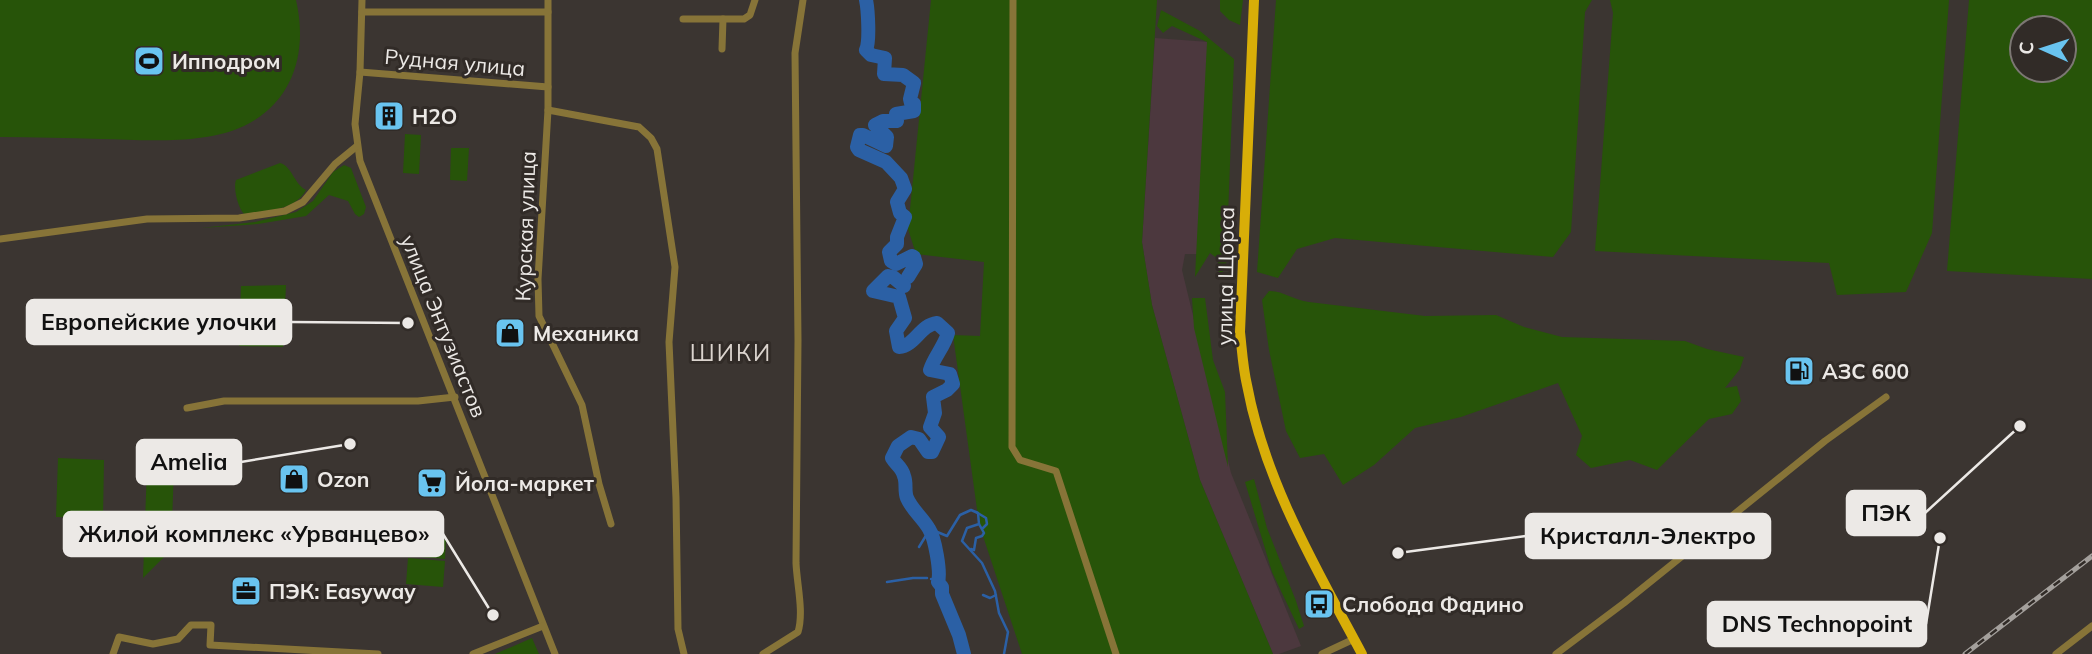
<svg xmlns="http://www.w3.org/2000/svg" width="2092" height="654" font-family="Mulish,sans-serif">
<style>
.industrial{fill:#4c383e}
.green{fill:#275409;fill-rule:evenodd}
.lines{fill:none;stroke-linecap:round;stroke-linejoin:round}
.stream{stroke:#2b60a5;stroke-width:2.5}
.river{stroke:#2b60a5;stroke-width:14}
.minor{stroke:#877438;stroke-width:7}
.primary{stroke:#d8ae08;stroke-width:10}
.rail-casing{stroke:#a4a09c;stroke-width:5}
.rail{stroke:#312b27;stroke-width:2.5;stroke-dasharray:8;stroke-linecap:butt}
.labels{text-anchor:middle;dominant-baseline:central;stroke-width:6;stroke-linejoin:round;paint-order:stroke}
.poi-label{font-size:21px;font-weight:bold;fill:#ece9e6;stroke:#312b27;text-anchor:start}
.street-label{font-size:21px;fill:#ece9e6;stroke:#312b27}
.neighbourhood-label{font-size:23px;letter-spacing:2px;fill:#dbd4ce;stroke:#312b27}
.leader{fill:none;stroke:#ece9e6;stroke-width:2.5}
.callout-dot{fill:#ece9e6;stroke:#312b27;stroke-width:2.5}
.callout{fill:#ece9e6;stroke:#ece9e6;stroke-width:2.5}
.callout-label{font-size:23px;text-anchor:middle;font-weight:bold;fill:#111}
</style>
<rect width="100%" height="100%" fill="#3b3531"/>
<path class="industrial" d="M1155,38l54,4 -10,212h-14l-3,16 49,203 70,173 -22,8h-6l-73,-174 -48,-175 -10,-63z"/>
<g class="green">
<path d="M0,0h296c12,51 -2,102 -52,126 -40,19 -100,14 -143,13 -33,-1 -67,-2 -101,-2z"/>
<path d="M931,0h226l-15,242 10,63 48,175 73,174h-251l-43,-130 -26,-189 27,1 4,-74 -68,-8 -8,-25z"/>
<path d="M1220,0h23l-3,25 -11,-5 -9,-9z"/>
<path d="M1276,0h316l-7,12 -14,220 -18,25 -218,-19 -38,11 -19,29 -21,-6z"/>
<path d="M1610,0h339l-17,233 -26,59 -69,3 -8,-32 -234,-12 18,-238z"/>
<path d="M1969,0h123v279l-145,-8zM2064,28v42h-42v-42z"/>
<path d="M1161,10l39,21 34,28 -8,209 -7,8 -1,-17 -8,-6 -15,24 12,-235 -35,-16 -9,7 -6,-7z"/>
<path d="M405,134l16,1 -2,39 -16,-1z"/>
<path d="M451,148h18l-2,33 -17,-1z"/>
<path d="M280,163c12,3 14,21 26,27 -11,21 -42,21 -62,24 -6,-6 -11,-26 -8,-34z"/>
<path d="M344,165l7,3 15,39 -2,7 -5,3 -4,-3 -7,-13 -19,-6 -23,21 -48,8 -57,4 54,-6 41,-10 17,-11 20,-29z"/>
<path d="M286,285l-3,62 -44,-1 2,-60z"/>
<path d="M1269,291c15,0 24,9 40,11l116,14 71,-1 28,12 38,10 123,4 22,8 37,8 -4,12 -15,19 12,-2 4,15 -9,13 -23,5 -52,51 -27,-10 -39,8 -15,-13 6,-19 -24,-53 -97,34 -46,11 -41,37 -31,20 -19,-31 -24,4 -14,-27 -17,-81 -7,-50z"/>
<path d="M1192,298h13l8,62 12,32 3,75 -34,-139z"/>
<path d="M58,458l46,2 -1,58 -47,-1z"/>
<path d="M147,467l27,1 -3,82 -28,28z"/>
<path d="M1254,479l13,49 29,73 8,25 -5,3 -27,-57 -27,-90z"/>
<path d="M410,538l36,2 -1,19 -36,-3z"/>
<path d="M408,558l37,3 -2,26 -37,-3z"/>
<path d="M532,638l7,16h-44z"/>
</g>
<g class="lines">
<g class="stream">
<path d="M976,512l10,6 1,6 -4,4"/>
<path d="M919,547l11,-18 17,7 13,-21 11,-5 7,3 1,11 -12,4 -5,13 20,22 13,28 4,22 9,19 -4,22"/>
<path d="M971,549l3,1 2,-12 6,-2 2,-3 -5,-9"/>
<path d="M931,579h7"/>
<path d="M887,582l26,-4h14"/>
<path d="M983,595l7,3 6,-3"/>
</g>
<g class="river">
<path d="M866,0c2,9 4,42 0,50l5,5 14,3 -1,16 19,1 11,8 -4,16 1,4 3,1v7l-18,3 1,7h-14l-8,4 12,12 -1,9 -23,-11h-3l-3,12 2,3 27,12 15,16 4,11 -8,13 3,11 5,4 -8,20v7l-8,8 2,9 5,3 16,-8 2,1 2,7 -8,13"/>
<path d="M904,286l-11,-9 -5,-1 -15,15 26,6 6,21 -9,13 3,16c16,-1 21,-22 38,-24l11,10c-4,14 -14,24 -18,37l20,4 3,10 -6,6 -14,7 2,16 -5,14 9,10 -7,15h-4l-9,-13 -8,-2 -13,9 -6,12c4,7 10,9 12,18 3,7 0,15 3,22 5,12 16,20 22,31 6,9 12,43 9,53l4,5v7l17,41 5,19"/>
</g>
<g class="minor">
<path d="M362,0l-2,72 -5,52 5,37 195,493"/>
<path d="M548,0v110l-10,169 1,37 43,89 17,79 12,40"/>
<path d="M1013,0l-1,447 8,13 36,11 60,183"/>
<path d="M362,12h186"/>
<path d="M683,19h40"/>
<path d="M722,49l1,-30h21l6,-4 5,-15"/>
<path d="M360,72l188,15"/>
<path d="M548,110l91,17 12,11 6,11 18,118 -6,75 7,156 2,131 6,25"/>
<path d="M0,239l147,-20 92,-1 46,-7 18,-9 32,-38 22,-18"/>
<path d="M187,408l37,-7h194l37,-4"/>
<path d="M113,654l6,-17 34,7 25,-5 13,-14h20l-1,20 168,9"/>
<path d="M473,654l70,-28"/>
<path d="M763,654l35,-22c6,-20 -1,-47 -2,-69l2,-223 -3,-287 8,-53"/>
<path d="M1322,654l32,-15"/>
<path d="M1556,654l68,-51 201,-162 61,-44"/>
<path d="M2056,654l36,-28"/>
</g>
<path class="primary" d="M1254,0l-14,332c2,18 3,36 7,53 18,97 69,183 115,269"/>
<g class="rail-casing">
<path id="rail" d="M1965,654l127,-98"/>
</g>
<use href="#rail" class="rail"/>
</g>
<defs>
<g id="stadium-square" transform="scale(1.575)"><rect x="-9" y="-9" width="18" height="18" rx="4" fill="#69c4f0" stroke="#312b27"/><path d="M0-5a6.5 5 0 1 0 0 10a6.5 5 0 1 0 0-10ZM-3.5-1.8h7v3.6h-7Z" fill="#111"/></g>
<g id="building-square" transform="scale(1.575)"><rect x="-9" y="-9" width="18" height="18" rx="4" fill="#69c4f0" stroke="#312b27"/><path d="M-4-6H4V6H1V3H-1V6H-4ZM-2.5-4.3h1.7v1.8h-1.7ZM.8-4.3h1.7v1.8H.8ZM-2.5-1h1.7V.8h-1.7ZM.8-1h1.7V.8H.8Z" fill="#111"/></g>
<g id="shop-square" transform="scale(1.575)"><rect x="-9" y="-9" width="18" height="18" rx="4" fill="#69c4f0" stroke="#312b27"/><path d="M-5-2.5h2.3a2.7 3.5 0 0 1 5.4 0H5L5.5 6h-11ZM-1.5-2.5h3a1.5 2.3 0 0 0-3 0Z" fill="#111"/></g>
<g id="fuel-square" transform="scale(1.575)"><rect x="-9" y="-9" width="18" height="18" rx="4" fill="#69c4f0" stroke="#312b27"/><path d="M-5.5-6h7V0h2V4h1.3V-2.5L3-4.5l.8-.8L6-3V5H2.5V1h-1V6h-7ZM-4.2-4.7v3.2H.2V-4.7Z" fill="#111"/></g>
<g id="supermarket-square" transform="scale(1.575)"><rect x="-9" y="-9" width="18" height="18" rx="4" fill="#69c4f0" stroke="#312b27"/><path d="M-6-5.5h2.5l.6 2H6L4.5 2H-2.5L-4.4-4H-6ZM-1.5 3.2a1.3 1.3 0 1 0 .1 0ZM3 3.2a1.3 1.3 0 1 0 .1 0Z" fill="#111"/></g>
<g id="office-square" transform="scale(1.575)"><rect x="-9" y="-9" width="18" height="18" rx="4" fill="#69c4f0" stroke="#312b27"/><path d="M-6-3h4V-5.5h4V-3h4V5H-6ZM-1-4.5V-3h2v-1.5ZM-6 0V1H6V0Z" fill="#111"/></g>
<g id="bus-square" transform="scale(1.575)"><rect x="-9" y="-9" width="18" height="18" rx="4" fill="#69c4f0" stroke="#312b27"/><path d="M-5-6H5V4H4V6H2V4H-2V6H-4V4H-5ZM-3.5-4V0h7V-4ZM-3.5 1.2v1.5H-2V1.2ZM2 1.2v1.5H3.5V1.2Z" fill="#111"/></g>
</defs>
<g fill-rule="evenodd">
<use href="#stadium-square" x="149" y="61"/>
<use href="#building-square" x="389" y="116"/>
<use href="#shop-square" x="510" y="333"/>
<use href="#fuel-square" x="1799" y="371"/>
<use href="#shop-square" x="294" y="479"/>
<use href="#supermarket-square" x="432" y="483"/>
<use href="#office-square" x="246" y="591"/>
<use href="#bus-square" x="1319" y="604"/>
</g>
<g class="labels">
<g class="poi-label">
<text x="172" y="61">Ипподром</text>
<text x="412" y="116">H2O</text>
<text x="533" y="333">Механика</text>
<text x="1822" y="371">АЗС 600</text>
<text x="317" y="479">Ozon</text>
<text x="455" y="483">Йола-маркет</text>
<text x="269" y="591">ПЭК: Easyway</text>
<text x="1342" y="604">Слобода Фадино</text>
</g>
<g class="street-label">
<text transform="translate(455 62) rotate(5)">Рудная улица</text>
<text transform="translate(525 226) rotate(-88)">Курская улица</text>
<text transform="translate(1225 276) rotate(-89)">улица Щорса</text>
<text transform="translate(444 326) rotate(68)">улица Энтузиастов</text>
</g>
<g class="neighbourhood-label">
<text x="731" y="352">ШИКИ</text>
</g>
</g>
<path class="leader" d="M408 323L291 322M350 444L241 462M2020 426L1925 513M493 615L443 534M1398 553L1526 536M1940 538L1926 624"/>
<g class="callout-dot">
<circle cx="408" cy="323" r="7"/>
<circle cx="350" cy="444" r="7"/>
<circle cx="2020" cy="426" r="7"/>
<circle cx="493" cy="615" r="7"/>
<circle cx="1398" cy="553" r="7"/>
<circle cx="1940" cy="538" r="7"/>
</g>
<g class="callout">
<rect x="27" y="300" width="264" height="44" rx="7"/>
<rect x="137" y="440" width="104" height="44" rx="7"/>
<rect x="1847" y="491" width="78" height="44" rx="7"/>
<rect x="64" y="512" width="379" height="44" rx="7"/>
<rect x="1526" y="514" width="244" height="44" rx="7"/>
<rect x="1708" y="602" width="218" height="44" rx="7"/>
</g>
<g class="callout-label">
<text x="159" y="330">Европейские улочки</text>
<text x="189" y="470">Amelia</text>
<text x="1886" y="521">ПЭК</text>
<text x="254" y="542">Жилой комплекс «Урванцево»</text>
<text x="1648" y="544">Кристалл-Электро</text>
<text x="1817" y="632">DNS Technopoint</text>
</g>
<g transform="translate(2043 49) rotate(273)"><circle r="33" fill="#312b27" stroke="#7c7773" stroke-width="2"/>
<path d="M0-5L12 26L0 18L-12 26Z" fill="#69c4f0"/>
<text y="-10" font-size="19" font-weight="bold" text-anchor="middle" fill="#ece9e6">С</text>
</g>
</svg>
